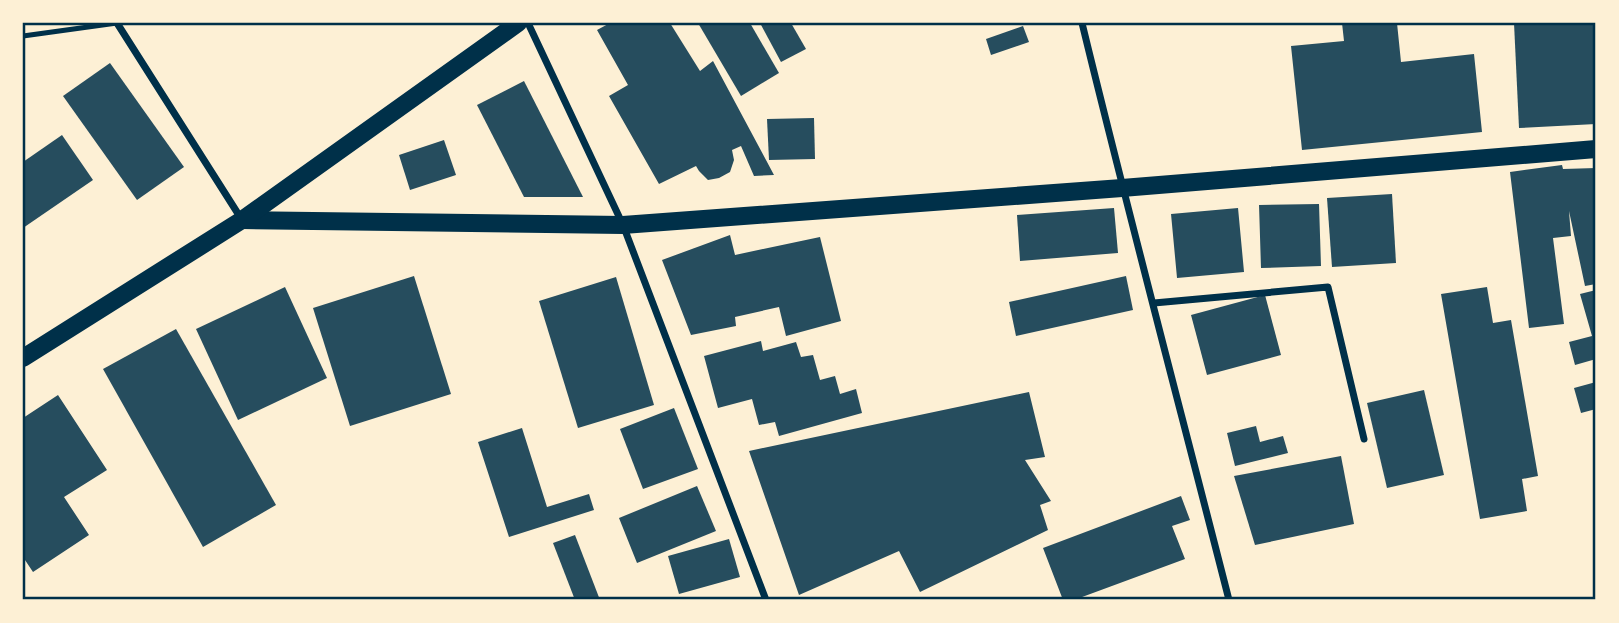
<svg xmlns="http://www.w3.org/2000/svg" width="1619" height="623" font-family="Jost,sans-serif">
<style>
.building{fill:#264d5e}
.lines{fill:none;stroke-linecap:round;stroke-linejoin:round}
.service{stroke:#003049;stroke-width:5}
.minor{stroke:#003049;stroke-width:7}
.primary{stroke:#003049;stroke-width:18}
.neatline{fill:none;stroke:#003049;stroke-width:2.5}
</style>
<rect width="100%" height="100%" fill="#fdf0d5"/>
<g class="building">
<path d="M610,23h60l30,48 13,-10 61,114 -20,1 -13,-30 -9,4 2,10 -4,12 -11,6 -11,2 -9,-9 -3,-5 -37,18 -50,-88 19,-11 -31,-55z"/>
<path d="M698,23h52l29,50 -38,23z"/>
<path d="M760,23h31l15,26 -25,13z"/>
<path d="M1342,23h55l4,39 73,-8 8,78 -180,18 -11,-104 53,-5z"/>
<path d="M1514,23h82v101l-77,4z"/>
<path d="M1023,26l6,16 -38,13 -5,-16z"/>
<path d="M110,63l74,104 -47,33 -74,-104z"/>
<path d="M524,81l59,116h-59l-47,-92z"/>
<path d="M814,118l1,41 -46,1 -2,-41z"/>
<path d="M62,135l31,45 -70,48v-66z"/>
<path d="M444,140l12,35 -46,15 -11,-35z"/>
<path d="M1562,165l1,4 33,-1v116l-11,2 -16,-75 2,25 -18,2 11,86 -35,4 -19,-156z"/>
<path d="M1392,194l4,69 -64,4 -5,-69z"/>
<path d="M1319,204l2,62 -60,2 -2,-63z"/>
<path d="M1114,208l4,45 -98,8 -3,-46z"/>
<path d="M1238,208l6,64 -67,6 -6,-64z"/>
<path d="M730,235l5,20 85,-18 21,84 -55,15 -7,-29 -44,10 1,9 -45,9 -29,-75z"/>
<path d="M414,276l37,118 -101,32 -37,-118z"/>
<path d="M1126,276l7,34 -117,26 -7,-34z"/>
<path d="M616,277l38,128 -76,23 -39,-127z"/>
<path d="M285,287l42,91 -89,42 -42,-91z"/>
<path d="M1487,287l6,36 18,-3 27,156 -16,3 5,32 -47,8 -39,-225z"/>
<path d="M1596,290v69l-21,6 -6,-23 23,-6 -12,-42z"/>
<path d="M1265,295l16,60 -74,20 -16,-60z"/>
<path d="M176,329l100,176 -73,42 -100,-178z"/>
<path d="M761,341l2,10 33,-9 5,15 12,-2 7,25 15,-4 5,18 16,-5 6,24 -83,23 -4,-14 -16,3 -7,-26 -34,9 -14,-52z"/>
<path d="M1596,382v27l-15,4 -7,-25z"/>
<path d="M1424,390l20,85 -57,13 -20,-85z"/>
<path d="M1029,392l16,65 -20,3 26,41 -11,4 8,25 -128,62 -21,-41 -100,44 -50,-144z"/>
<path d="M58,395l49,75 -43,27 25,38 -56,37 -10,-15v-139z"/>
<path d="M674,408l24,61 -55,20 -23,-60z"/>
<path d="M1256,426l4,16 23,-6 5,17 -53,13 -8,-33z"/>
<path d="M522,428l25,79 42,-13 5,16 -85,27 -31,-95z"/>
<path d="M1341,456l13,68 -99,21 -21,-69z"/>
<path d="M697,486l19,45 -79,32 -18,-45z"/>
<path d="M1181,496l9,24 -18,6 13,33 -111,41h-11l-20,-52z"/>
<path d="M575,535l25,65h-25l-22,-57z"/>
<path d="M729,539l11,38 -61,17 -11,-38z"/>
</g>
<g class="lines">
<path class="service" d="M23,36l94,-13"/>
<g class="minor">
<path d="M117,23l125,197"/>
<path d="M528,23l95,202 143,375"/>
<path d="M1082,23c47,193 98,385 147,577"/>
<path d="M1154,303l174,-16 36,152"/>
</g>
<g class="primary">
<path d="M242,220l381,5 499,-37 474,-39"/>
<path d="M23,358l219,-138 276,-197"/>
</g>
</g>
<rect width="1619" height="623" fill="none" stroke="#fdf0d5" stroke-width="49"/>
<rect x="24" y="24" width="1570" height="574" class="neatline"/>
</svg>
